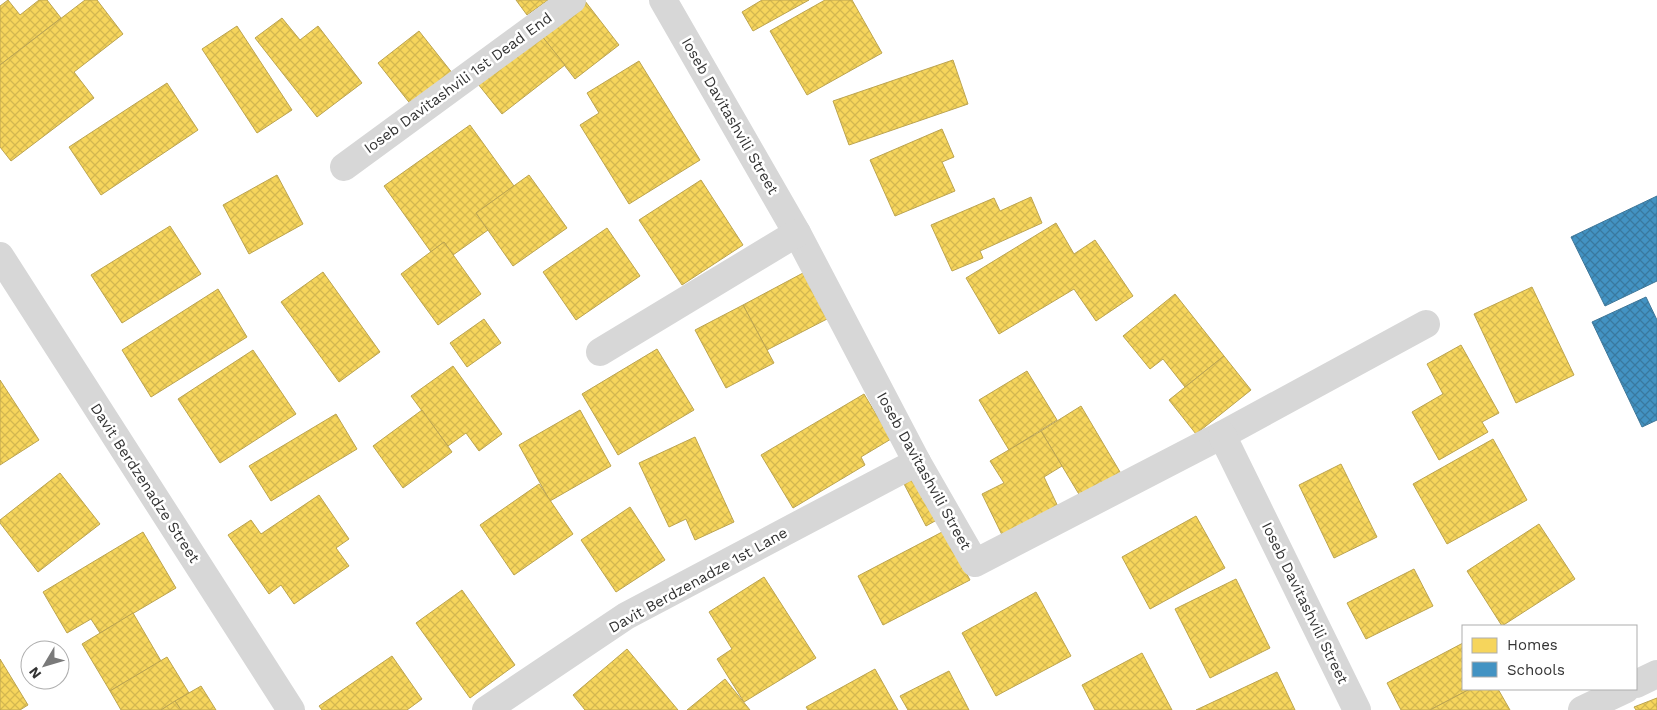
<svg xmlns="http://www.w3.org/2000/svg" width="1657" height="710" font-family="'Work Sans',sans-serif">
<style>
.homes{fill:url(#homes-cross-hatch);stroke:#bca450}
.schools{fill:url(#schools-cross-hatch);stroke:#3e7698}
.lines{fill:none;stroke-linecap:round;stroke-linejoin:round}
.minor{stroke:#d7d7d7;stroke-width:28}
.labels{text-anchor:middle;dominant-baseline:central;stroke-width:5;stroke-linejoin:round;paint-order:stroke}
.street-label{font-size:15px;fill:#333;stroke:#fff}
</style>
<defs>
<pattern id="homes-cross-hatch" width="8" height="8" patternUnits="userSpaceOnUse" patternTransform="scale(1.25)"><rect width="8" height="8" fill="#f6d55c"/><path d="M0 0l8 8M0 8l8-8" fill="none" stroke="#d3b750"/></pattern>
<pattern id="schools-cross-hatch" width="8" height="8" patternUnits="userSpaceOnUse" patternTransform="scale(1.25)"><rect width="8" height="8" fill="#4393c3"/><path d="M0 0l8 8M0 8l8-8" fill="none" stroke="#39799f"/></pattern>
</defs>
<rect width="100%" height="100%" fill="#fff"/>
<g class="homes">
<path d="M8,0l12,15 19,-15h8l14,18 -61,47v-59z"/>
<path d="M85,0h12l26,34 -49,38 20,26 -83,63 -11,-14v-82z"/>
<path d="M516,0h32l-21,15z"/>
<path d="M762,0h47l-56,31 -11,-19z"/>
<path d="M825,0h27l30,53 -75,42 -37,-64z"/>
<path d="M585,1l34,44 -44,34 -34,-44z"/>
<path d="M282,18l18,22 18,-14 44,57 -45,34 -62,-79z"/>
<path d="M237,26l55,84 -35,23 -55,-84z"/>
<path d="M419,31l34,43 -41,32 -34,-43z"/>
<path d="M541,35l24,30 -63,49 -24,-30z"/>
<path d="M953,60l15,44 -119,41 -16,-44z"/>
<path d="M639,61l61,99 -71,44 -49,-79 19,-12 -12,-20z"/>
<path d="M167,83l31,47 -97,65 -32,-48z"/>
<path d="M470,125l44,61 -38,27 12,17 -35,25 -9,-13 -13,10 -47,-66z"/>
<path d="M942,129l12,28 -12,5 13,29 -60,25 -25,-56z"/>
<path d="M277,175l26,49 -54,30 -26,-49z"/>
<path d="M529,175l38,53 -54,38 -37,-53z"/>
<path d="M701,180l42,65 -61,40 -43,-65z"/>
<path d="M1031,197l11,26 -62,28 3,7 -31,13 -21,-46 63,-27 6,13z"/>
<path d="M1056,223l18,31 21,-14 38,56 -37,25 -22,-32 -75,45 -33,-56z"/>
<path d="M170,226l31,48 -79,49 -31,-48z"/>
<path d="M607,228l33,48 -64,44 -33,-48z"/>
<path d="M444,242l37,52 -43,31 -37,-51z"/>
<path d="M323,272l57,80 -41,30 -58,-80z"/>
<path d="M803,273l24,46 -60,31 -24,-45z"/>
<path d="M1532,287l42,88 -58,28 -42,-89z"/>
<path d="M218,289l29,48 -96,60 -29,-47z"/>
<path d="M1175,294l49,62 -39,31 -22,-28 -13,10 -27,-33z"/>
<path d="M743,305l31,58 -48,25 -31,-58z"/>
<path d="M484,319l17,24 -34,24 -17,-24z"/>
<path d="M1461,345l38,68 -17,9 6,10 -49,28 -27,-48 31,-18 -16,-30z"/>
<path d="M657,349l37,61 -76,45 -36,-61z"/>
<path d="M253,350l43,64 -76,49 -42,-64z"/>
<path d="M1224,356l27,34 -55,44 -27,-34z"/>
<path d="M453,366l49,68 -23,17 -13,-18 -18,13 -37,-50z"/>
<path d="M1027,371l30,49 -48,30 -30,-50z"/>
<path d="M0,380l39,60 -39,25z"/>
<path d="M864,394l27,45 -30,18 4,8 -72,43 -32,-53z"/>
<path d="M1081,406l42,71 -40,24 -42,-70z"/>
<path d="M422,410l30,42 -49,36 -30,-42z"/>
<path d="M580,410l31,56 -61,35 -31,-56z"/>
<path d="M336,414l21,35 -86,52 -22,-35z"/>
<path d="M1041,431l21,35 -18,11 17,36 -56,28 -23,-47 22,-11 -14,-22z"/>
<path d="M695,437l39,85 -39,18 -9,-21 -17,8 -30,-64z"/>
<path d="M1493,439l34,61 -80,44 -34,-60z"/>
<path d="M1341,464l36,73 -43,21 -35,-73z"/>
<path d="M60,473l40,51 -62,48 -38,-49v-3z"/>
<path d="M921,473l23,43 -18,10 -23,-44z"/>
<path d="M539,484l34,50 -59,41 -34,-50z"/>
<path d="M319,495l30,44 -13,9 13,18 -55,38 -13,-19 -12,9 -41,-59 23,-15 10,14z"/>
<path d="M630,507l35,53 -49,32 -35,-52z"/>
<path d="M1196,516l29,52 -75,41 -28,-52z"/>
<path d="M1539,524l36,55 -73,47 -35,-55z"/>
<path d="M944,531l26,49 -87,45 -25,-49z"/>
<path d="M143,532l33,56 -76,45 -9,-14 -24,14 -24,-41z"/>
<path d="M1414,569l19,37 -67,33 -19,-36z"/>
<path d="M764,577l52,81 -72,44 -27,-43 15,-10 -23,-37z"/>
<path d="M1236,579l34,69 -60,30 -35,-69z"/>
<path d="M462,590l53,75 -45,33 -54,-75z"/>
<path d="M1036,592l35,64 -75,40 -34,-63z"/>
<path d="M133,613l28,48 -51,30 -28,-47z"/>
<path d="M1463,643v46h7l-40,21h-29l-14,-27z"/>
<path d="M627,649l51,61h-93l-12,-15z"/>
<path d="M1142,653l30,57h-77l-13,-25z"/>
<path d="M392,656l30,43 -15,11h-85l-3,-4z"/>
<path d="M167,657l22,36 -28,17h-40l-11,-19z"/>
<path d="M0,659l28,46 -8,5h-20z"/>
<path d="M875,669l23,41h-90l-2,-3z"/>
<path d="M949,671l20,39h-61l-8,-14z"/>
<path d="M1277,672l18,38h-99z"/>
<path d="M725,679l25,31h-63z"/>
<path d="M201,686l15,24h-35l-6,-9z"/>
<path d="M1470,689h28l12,21h-80z"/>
<path d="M1657,698v12h-21l-2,-3z"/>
<path d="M175,701l6,9h-20z"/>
</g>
<g class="schools">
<path d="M1657,196v85l-52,25 -34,-69z"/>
<path d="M1646,297l11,23v100l-15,7 -50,-105z"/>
</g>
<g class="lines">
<g class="minor">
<path d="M663,0l134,233 120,229 58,101 247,-128 204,-111"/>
<path d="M344,167l228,-167"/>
<path d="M0,256l291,454"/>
<path d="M600,352l197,-119"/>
<path d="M1222,435l135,275"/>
<path d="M1636,684l21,-10"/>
<path d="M486,710l140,-94 291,-154"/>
<path d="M1582,710l44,-21"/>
</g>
</g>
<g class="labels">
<g class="street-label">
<text transform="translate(458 83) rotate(-36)">Ioseb Davitashvili 1st Dead End</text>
<text transform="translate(730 116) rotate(60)">Ioseb Davitashvili Street</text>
<text transform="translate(924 471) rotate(61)">Ioseb Davitashvili Street</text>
<text transform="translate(145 483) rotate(57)">Davit Berdzenadze Street</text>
<text transform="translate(698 580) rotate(-29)">Davit Berdzenadze 1st Lane</text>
<text transform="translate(1305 603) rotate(64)">Ioseb Davitashvili Street</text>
</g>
</g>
<rect x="1462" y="625" width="175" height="65" fill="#ffffff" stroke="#adadad"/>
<rect x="1472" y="638" width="25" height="15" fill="#f6d55c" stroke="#adadad"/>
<text x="1507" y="650" font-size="15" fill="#333333">Homes</text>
<rect x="1472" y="662" width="25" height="15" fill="#4393c3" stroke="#adadad"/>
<text x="1507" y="675" font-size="15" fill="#333333">Schools</text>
<g transform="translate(45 665) rotate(232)"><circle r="24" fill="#ffffff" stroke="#adadad"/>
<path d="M0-4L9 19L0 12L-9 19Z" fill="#7a7a7a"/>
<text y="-8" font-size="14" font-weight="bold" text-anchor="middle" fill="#333333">N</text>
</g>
</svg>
